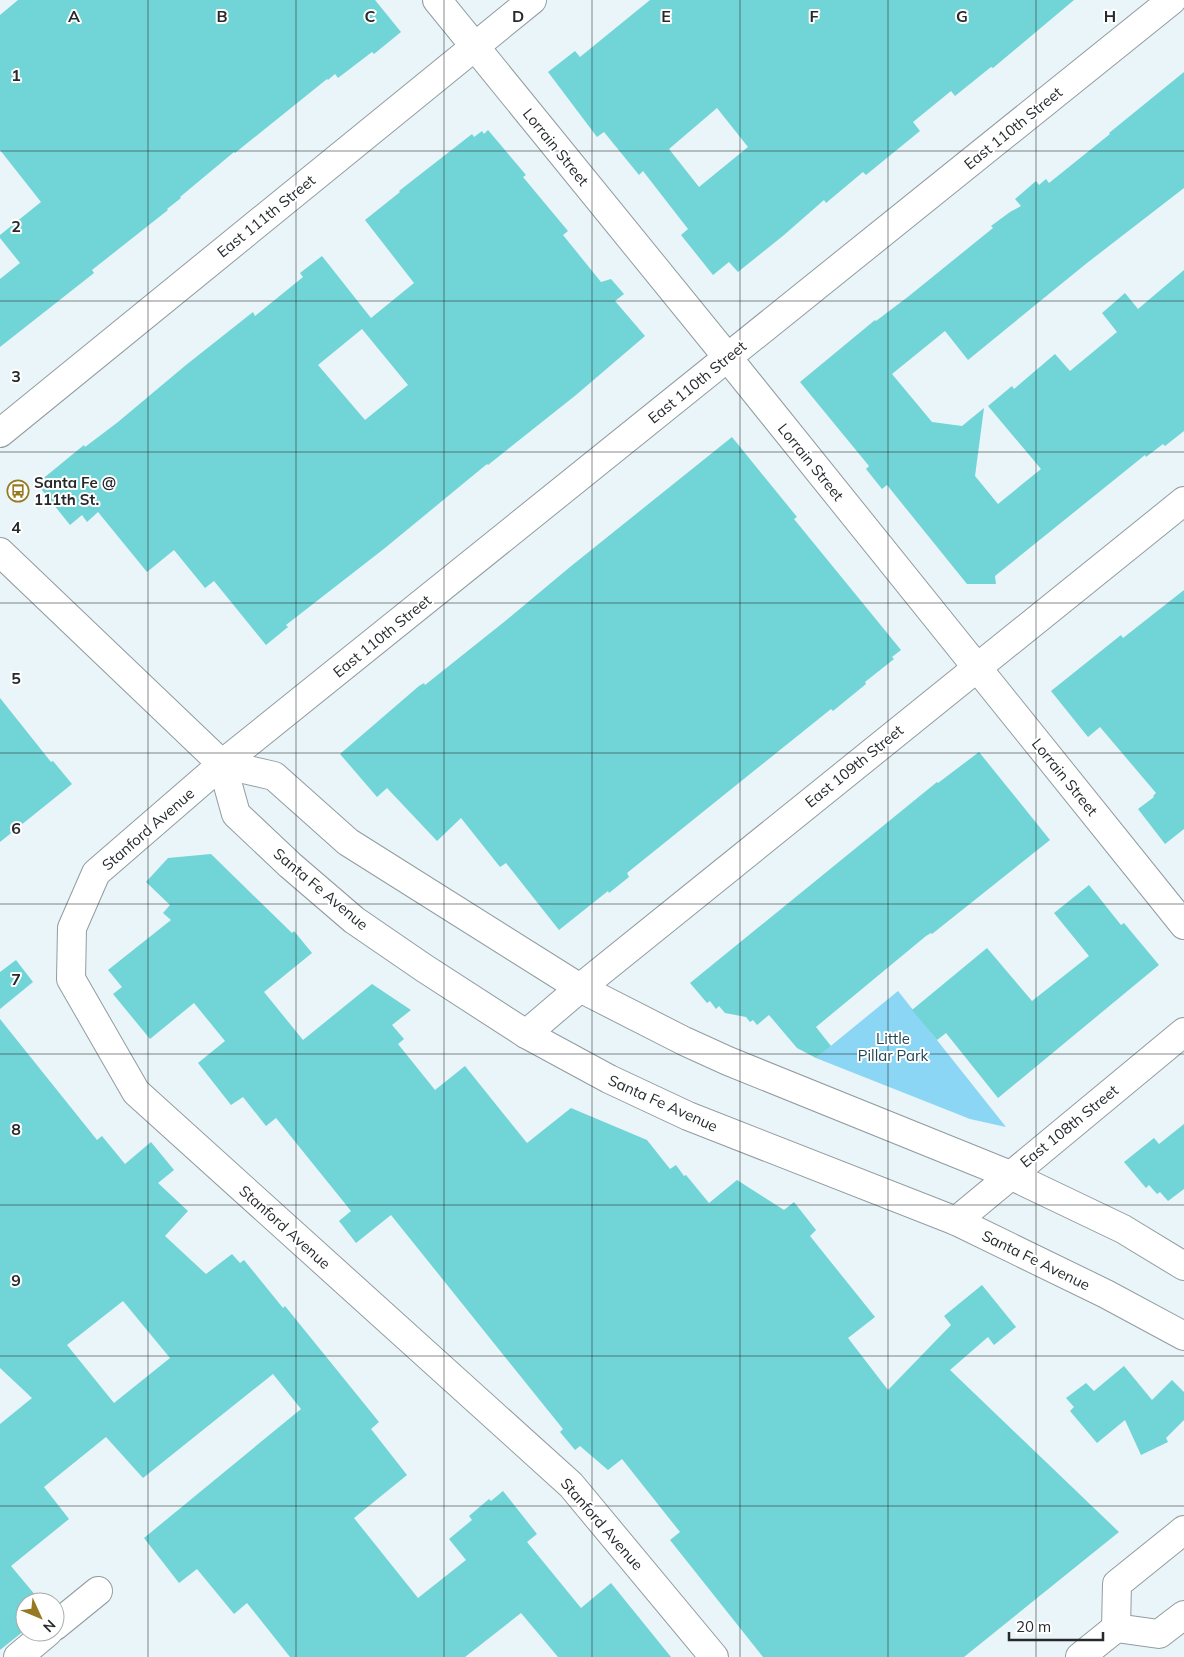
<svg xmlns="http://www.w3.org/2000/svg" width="1184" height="1657" font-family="Mulish,sans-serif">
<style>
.green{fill:#8ad6f4}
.building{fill:#71d4d7;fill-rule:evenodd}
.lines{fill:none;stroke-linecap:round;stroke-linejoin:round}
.minor-casing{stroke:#929ca1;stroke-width:30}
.major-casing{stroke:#929ca1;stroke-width:30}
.minor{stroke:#fff;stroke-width:28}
.major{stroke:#fff;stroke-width:28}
.grid{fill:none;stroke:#262a2c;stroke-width:1;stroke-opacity:0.55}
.labels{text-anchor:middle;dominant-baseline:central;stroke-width:4;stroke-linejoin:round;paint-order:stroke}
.street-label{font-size:15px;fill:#262a2c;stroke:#fff}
.poi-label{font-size:15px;font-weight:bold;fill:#262a2c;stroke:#fff;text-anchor:start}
.park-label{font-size:15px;fill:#204654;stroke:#fff}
.grid-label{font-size:16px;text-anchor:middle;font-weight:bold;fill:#262a2c;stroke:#fff;stroke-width:4;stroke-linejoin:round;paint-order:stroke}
</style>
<rect width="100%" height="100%" fill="#e9f5f9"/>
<path class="green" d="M898,991l108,136 -36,-8 -154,-61z"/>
<g class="building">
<path d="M18,0h357l26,32 -27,22 -2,-2 -34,26 -3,-4 -7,6 -1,-1 -92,74 -1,-1 -54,45 1,1 -14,11 1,1 -76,60 2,3 -94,74v-68l20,-16 -20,-25v-3l41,-33 -41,-52v-135z"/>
<path d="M650,0h424l-81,68 -2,-1 -36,29 -4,-5 -38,31 7,9 -54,44 -3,-3 -37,31 -2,-3 -40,35 -46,37 -9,-10 -16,13 -32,-40 7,-6 -45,-58 -4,4 -35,-43 -7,5 -49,-65 27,-21 5,6zM717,108l31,39 -49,40 -30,-38z"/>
<path d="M1184,72v116l-97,75 -119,97 -23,-29 -53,43 40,48 30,4 22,-18 -9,68 23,28 43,-35 -53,-63 24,-20 2,3 41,-35 15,17 47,-39 -15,-19 23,-20 13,16 46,-39v161l-19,15 -2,-2 -17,13 -1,-2 -150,121 1,8h-29l-80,-99 -5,4 -16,-20 3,-3 -69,-84 75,-62 1,1 33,-25 84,-68 -2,-2 19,-14 11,-6 -6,-7 21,-18 3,4 7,-6 3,4 61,-49 -1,-1z"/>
<path d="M488,130l38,45 -3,2 45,54 -5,4 38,47 10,-3 13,15 -9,7 30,35 -69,59 -88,70 -1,-1 -102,84 -99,77 2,2 -22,18 -52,-64 -9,7 -31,-38 -27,22 -49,-60 -11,10 -5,-7 -12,10 -32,-40 3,-2 -1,-2 44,-36 1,2 33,-25 68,-57 67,-53 2,4 48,-39 -3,-4 22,-17 49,62 43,-35 -49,-63 35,-28 -1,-1 73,-57 2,3 8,-6 2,3zM362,329l46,56 -43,35 -47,-55z"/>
<path d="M732,437l65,80 -3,2 107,131 -9,7 2,2 -29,23 1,2 -33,27 -2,-2 -204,164 2,4 -20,16 -1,-2 -49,39 -53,-67 -6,4 -39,-49 -24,23 -50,-53 -10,9 -37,-43 79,-68 5,-3 1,2 79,-63 66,-55z"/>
<path d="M1184,590v239l-19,15 -27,-35 16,-12 -1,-1 3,-3 -56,-66 -12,10 -37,-46 70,-56 2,3z"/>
<path d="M0,698l51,64 2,-1 19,23 -72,58z"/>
<path d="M979,752l71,88 -118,94 -1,-1 -5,3 -110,91 15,19 -15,12 -19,-10 -28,-33 -12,10 -4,-5 -3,2 -4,-5 -21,-4 -6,-7 -3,3 -6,-8 -3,2 -17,-20 247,-201 1,1z"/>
<path d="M211,854l81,79 2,-2 18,22 -48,39 39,48 69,-56 39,26 -19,15 12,14 -6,5 37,46 30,-24 62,77 44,-35 76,32 23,29 6,-4 8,11 2,-1 23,28 28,-23 47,30 10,-8 22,28 -6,6 65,81 -27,21 40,52 63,-65 -7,-9 38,-31 34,42 -22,18 -6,-8 -38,33 169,162 -155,125h-201l-93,-117 10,-8 -58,-73 -14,11 -28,-24 -5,4 -15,-18 3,-3 -25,-31 -147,-183 -35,28 -17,-22 12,-10 -75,-93 -10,8 -23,-29 -12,8 -33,-42 27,-22 -31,-38 -44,36 -37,-45 9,-7 -14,-17 63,-50 -8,-7 7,-8 -24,-23 22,-24z"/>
<path d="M1089,885l32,40 3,-2 35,42 -161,133 -52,-65 -9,7 -25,-30 75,-62 45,53 57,-45 -35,-43z"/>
<path d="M16,960l17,22 -33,27v-37z"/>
<path d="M0,1019l97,121 5,-4 23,28 26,-22 23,28 -16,13 30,28 -23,25 41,38 26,-20 8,9 4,-3 39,48 2,-2 94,116 -8,7 36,46 -53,43 64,80 48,-38 -17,-21 23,-19 -3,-4 20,-17 2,2 12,-10 34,43 -10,8 54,66 30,-25 60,74h-113l-37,-44 -56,44h-175l-43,-54 -13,11 -37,-45 -18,14 -35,-45 157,-129 -28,-35 -130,104 -37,-41 -62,50 25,32 -58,47 30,36h-16v28l-25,20v-226l32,-26 -32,-30zM123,1301l47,57 -56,45 -47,-58z"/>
<path d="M1184,1124v65l-16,12 -8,-9 -3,2 -8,-9 -3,3 -22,-26 30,-24 5,6z"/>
<path d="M1124,1366l28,34 20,-20 12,12v28l-18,18 2,4 -27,13 -16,-35 -28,23 -27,-32 4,-4 -8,-9 20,-15 8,8z"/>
</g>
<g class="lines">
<g class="minor-casing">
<g id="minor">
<path d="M437,0l291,358 456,567"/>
<path d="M0,433l532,-433"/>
<path d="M0,552l222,212 52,12 74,66 232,146 104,53 44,20 282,114 113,54 61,37"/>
<path d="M222,764l14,50 54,51 64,55 70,48 102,66 83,45 79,37 268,105 150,73 78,42"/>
<path d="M526,1034l54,-46 604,-487"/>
<path d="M956,1221l228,-189"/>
<path d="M55,1626l43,-35"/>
<path d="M18,1657l30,-25"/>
<path d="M714,1657l-143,-172 -435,-393 -65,-113 1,-51 24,-55 126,-109 950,-764"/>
</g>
</g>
<g class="major-casing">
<g id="major">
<path d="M1116,1628l1,-44 67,-54"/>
<path d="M1080,1657l36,-29 43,6 25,-19"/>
</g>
</g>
<use href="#minor" class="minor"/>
<use href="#major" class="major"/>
</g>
<path class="grid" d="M148,0v1657M296,0v1657M444,0v1657M592,0v1657M740,0v1657M888,0v1657M1036,0v1657M0,151h1184M0,301h1184M0,452h1184M0,603h1184M0,753h1184M0,904h1184M0,1054h1184M0,1205h1184M0,1356h1184M0,1506h1184"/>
<defs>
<g id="bus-ring" transform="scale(1.125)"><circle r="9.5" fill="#fff" stroke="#967921" stroke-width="1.5"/><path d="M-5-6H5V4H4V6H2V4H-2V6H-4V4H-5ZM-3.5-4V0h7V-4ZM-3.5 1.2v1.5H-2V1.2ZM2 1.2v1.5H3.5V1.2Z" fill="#967921"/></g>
</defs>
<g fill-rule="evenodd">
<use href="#bus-ring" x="18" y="491"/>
</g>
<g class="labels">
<g class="street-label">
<text transform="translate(1013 128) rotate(-39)">East 110th Street</text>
<text transform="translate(556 147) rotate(51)">Lorrain Street</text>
<text transform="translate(266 216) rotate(-39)">East 111th Street</text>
<text transform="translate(697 382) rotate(-39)">East 110th Street</text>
<text transform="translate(811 462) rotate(51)">Lorrain Street</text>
<text transform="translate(382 636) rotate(-39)">East 110th Street</text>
<text transform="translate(854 766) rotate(-39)">East 109th Street</text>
<text transform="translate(1065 777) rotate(51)">Lorrain Street</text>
<text transform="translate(148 829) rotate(-41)">Stanford Avenue</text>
<text transform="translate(321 889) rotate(40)">Santa Fe Avenue</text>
<text transform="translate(663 1103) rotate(24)">Santa Fe Avenue</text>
<text transform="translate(1069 1126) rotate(-39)">East 108th Street</text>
<text transform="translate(285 1227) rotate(42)">Stanford Avenue</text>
<text transform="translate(1036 1260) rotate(26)">Santa Fe Avenue</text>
<text transform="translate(602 1524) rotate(49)">Stanford Avenue</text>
</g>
<g class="poi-label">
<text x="34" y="482">Santa Fe @<tspan x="34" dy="17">111th St.</tspan></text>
</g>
<g class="park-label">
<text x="893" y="1038">Little<tspan x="893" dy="17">Pillar Park</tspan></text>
</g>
</g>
<g class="grid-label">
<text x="74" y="22">A</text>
<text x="222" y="22">B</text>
<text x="370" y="22">C</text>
<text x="518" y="22">D</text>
<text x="666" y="22">E</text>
<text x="814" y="22">F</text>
<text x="962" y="22">G</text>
<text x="1110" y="22">H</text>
<text x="16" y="81">1</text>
<text x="16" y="232">2</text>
<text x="16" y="382">3</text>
<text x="16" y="533">4</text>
<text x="16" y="684">5</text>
<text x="16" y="834">6</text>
<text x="16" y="985">7</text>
<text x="16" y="1135">8</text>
<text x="16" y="1286">9</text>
</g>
<g transform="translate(40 1617) rotate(134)"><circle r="24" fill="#ffffff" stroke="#a8aaab"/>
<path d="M0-4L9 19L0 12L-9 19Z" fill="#967921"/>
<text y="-8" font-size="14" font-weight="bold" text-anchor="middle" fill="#262a2c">N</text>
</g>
<path d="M1009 1632v8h94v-8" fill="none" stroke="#262a2c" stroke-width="2.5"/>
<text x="1016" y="1632" font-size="15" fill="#262a2c" stroke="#ffffff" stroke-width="4" paint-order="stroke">20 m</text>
</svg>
